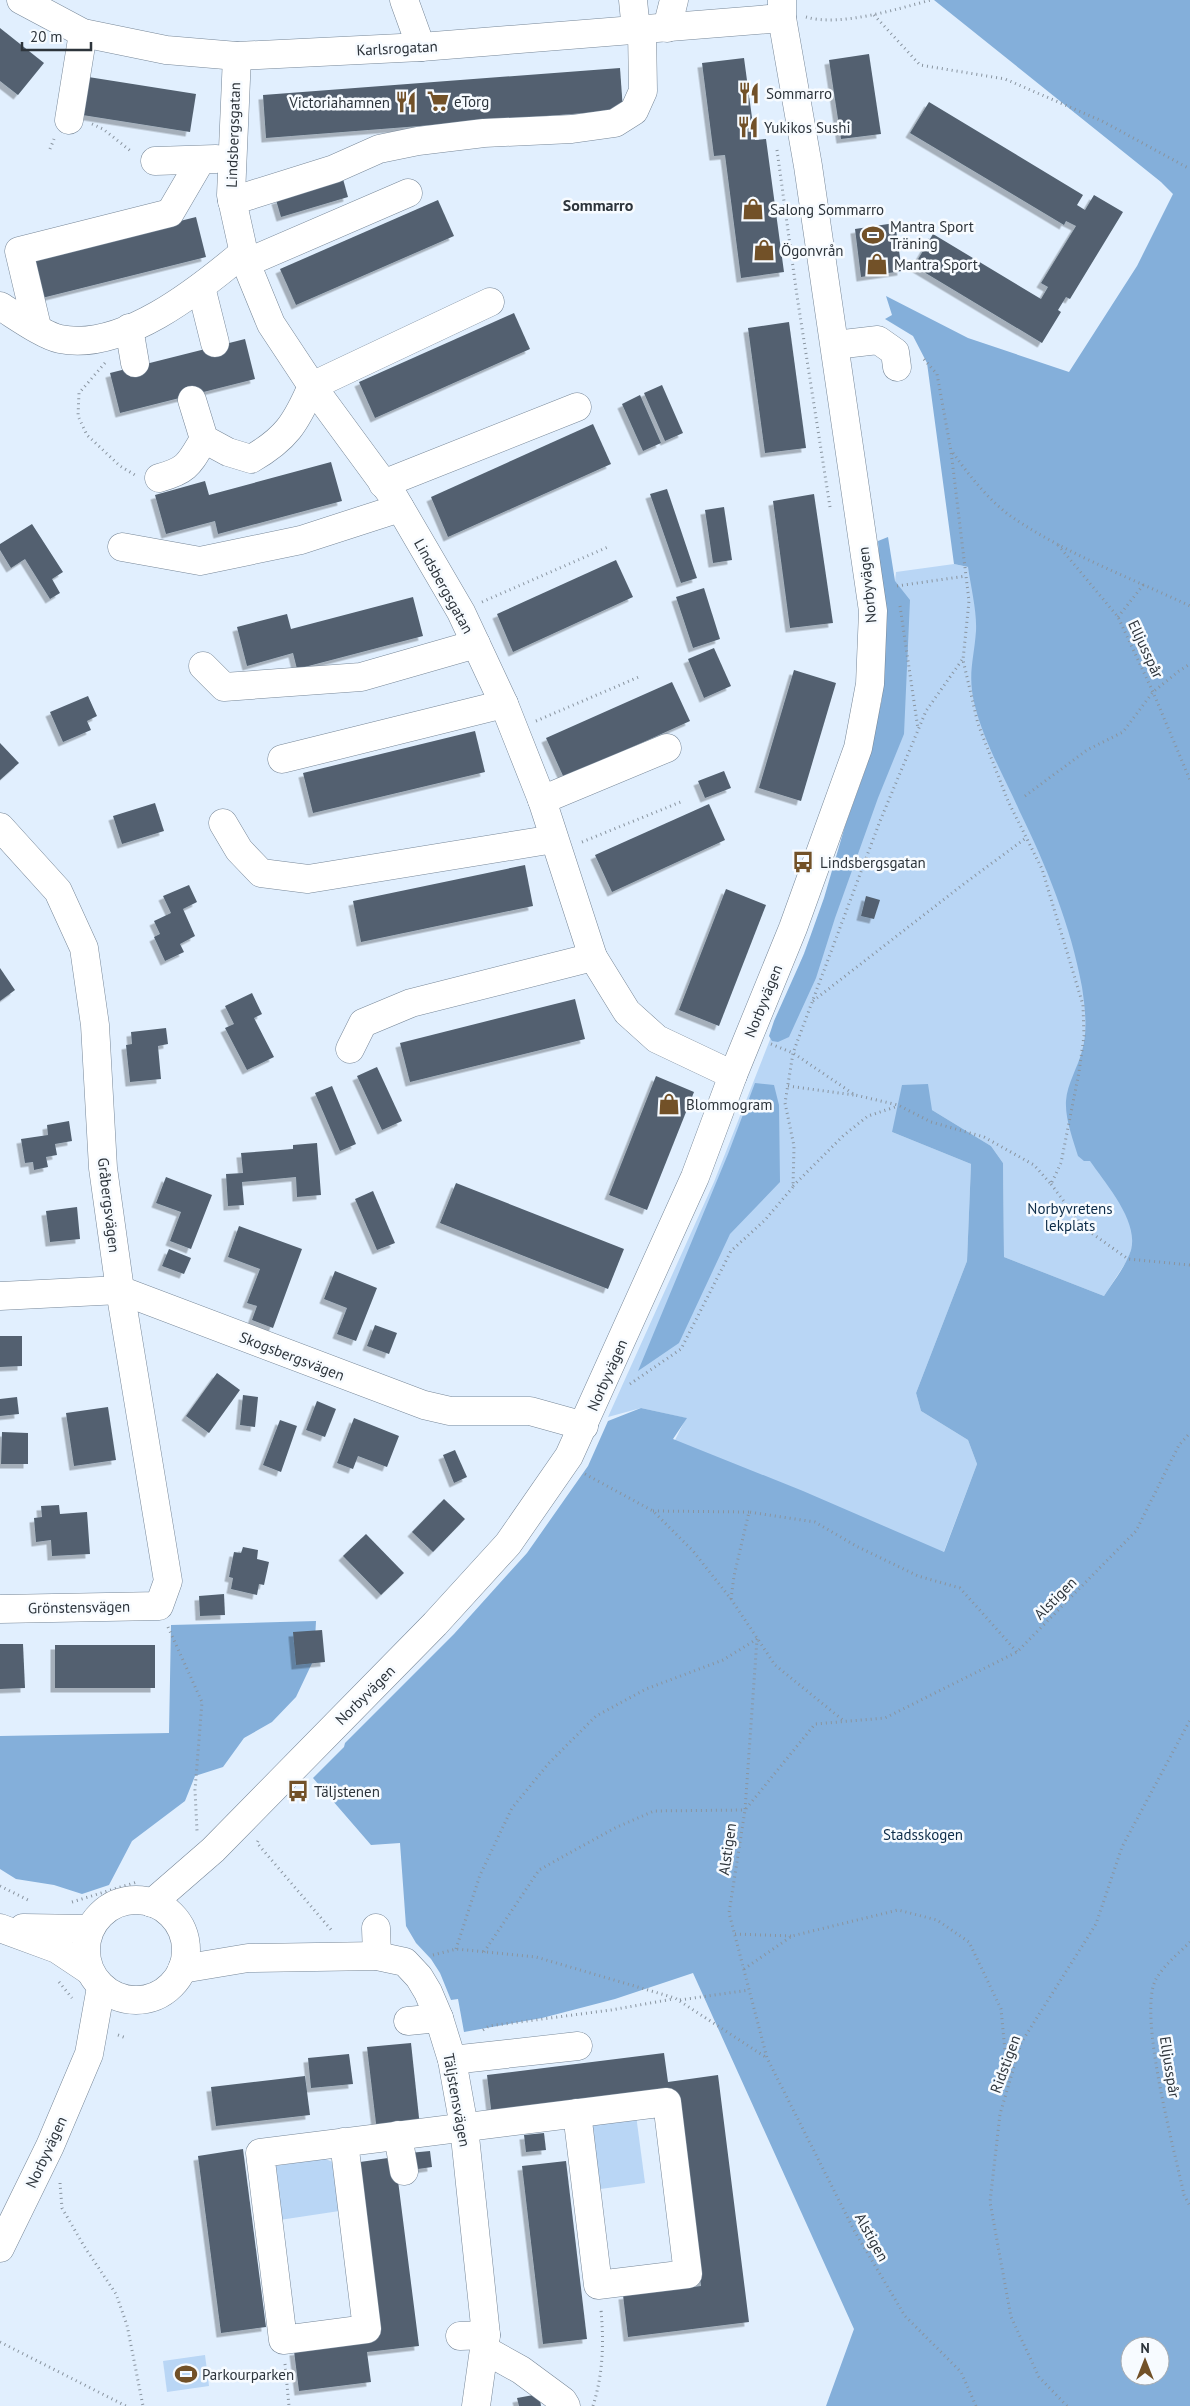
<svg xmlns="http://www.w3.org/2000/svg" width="1190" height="2406" font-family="'PT Sans',sans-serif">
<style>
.green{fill:#b9d6f5}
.forest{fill:#84afda;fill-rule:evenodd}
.building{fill:#526170;filter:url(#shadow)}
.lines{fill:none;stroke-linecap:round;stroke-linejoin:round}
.minor-casing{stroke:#778798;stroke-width:29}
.path{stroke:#89949f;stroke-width:3;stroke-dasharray:1 4;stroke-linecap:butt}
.minor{stroke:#fff;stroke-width:28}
.labels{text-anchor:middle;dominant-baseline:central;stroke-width:5;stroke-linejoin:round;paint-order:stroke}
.street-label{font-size:15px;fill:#2d343b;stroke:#f7fbff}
.poi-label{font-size:15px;fill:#2d343b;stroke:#f7fbff;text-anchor:start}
.park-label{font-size:15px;fill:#0c2c49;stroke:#f7fbff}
.neighbourhood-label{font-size:16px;font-weight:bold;fill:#2d343b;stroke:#f7fbff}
</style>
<defs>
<filter id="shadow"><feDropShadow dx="-4.5" dy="4.5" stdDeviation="0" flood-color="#0004"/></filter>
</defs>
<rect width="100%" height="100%" fill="#e1effe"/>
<g class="green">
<path d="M954,564l22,5 118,419 31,186 17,43 -14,42 -24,37 -100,-39 -1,-94 -12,-17 -59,-36 -40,22 79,32 -4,97 -51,132 5,18 47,29 9,24 -39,103 -267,-119 15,-30 -45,-10 -33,9 106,-235 98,-249 65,-180 19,-181z"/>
<path d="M636,2115l9,68 -52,7 -5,-57 5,-9z"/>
<path d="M323,2158l12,5 11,47 -73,11 -3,-49 6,-6z"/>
<path d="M205,2355l4,31 -42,6 -4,-31z"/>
</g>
<g class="forest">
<path d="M934,0h256v2406h-364l28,-77 -161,-356 -78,26 -73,19 -78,14 -6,-33 -7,1 -11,-27 -9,-14 -15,-16 -10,-17 -6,-83 -29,2 -58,-67 31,-31 1,-4 109,-109 73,-81 61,-87 20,-45 33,-13 46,10 -14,21 130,52 141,61 33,-88 -9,-24 -47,-29 -5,-18 51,-132 4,-97 -79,-32 10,-47 26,-1 4,26 59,36 12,17 1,94 100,39c9,-14 22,-30 27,-46 8,-29 -26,-67 -41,-89h-6l-6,-5c-5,-17 -13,-37 -12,-55 1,-17 12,-34 16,-50 6,-19 3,-44 0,-64 -11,-61 -36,-122 -63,-177 -15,-34 -35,-68 -44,-104 -8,-31 -1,-46 1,-75 1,-20 -5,-43 -8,-64l-14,-3 -27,-201 -14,-27 -28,-17 7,-4 -6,-19 82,42 101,34 68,-106 36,-72 -12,-12zM1130,2346h30v30h-30z"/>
<path d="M888,537l7,44 15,19 -6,134 -26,64 -43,120 -19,60 -27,59 -11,5 -6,-1 -3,-5 5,-15 30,-67 20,-56 21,-72 22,-61 15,-66 2,-62 -6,-96z"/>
<path d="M755,1083l19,2 5,20 1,77 -50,52 -51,109 -41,28 90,-217z"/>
<path d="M316,1621l-2,38 -18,38 -24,25 -28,16 -21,29 -28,9 -10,25 -53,40 -23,44 -27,9 -28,-9 -38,-6 -16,-10v-133l169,-3 2,-108z"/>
</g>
<g class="building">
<path d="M0,28l44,35 -26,32 -18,-14z"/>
<path d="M869,54l12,80 -40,5 -12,-79z"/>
<path d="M744,58l11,82 11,-1 18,133 -43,6 -16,-123 -11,1 -12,-93z"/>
<path d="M620,68l3,42 -357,28 -3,-43z"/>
<path d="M82,76l114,18 -6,38 -114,-18z"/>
<path d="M929,102l154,93 -6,10 8,5 9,-15 29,17 -53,87 -4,-2 -8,13 3,2 -19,31 -128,-77 19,-32 108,65 7,-12 -7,-4 35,-57 -10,-5 -2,4 -154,-92z"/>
<path d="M343,179l5,18 -67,20 -5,-17z"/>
<path d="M438,200l16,36 -158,69 -16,-36z"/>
<path d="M196,217l10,40 -164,41 -10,-40z"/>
<path d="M895,223l7,48 -41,6 -6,-48z"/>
<path d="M514,313l16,36 -155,69 -16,-36z"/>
<path d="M789,322l17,126 -41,5 -17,-125z"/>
<path d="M245,339l10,40 -135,34 -10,-40z"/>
<path d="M662,385l21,48 -18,8 -21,-48z"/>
<path d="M640,395l21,48 -18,8 -21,-47z"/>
<path d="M593,424l18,40 -163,73 -17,-40z"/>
<path d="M331,462l11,39 -124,33 -3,-13 -49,13 -11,-39 50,-14 4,14z"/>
<path d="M667,489l30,89 -16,5 -31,-89z"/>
<path d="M814,494l19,129 -43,5 -17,-127z"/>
<path d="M724,507l8,53 -19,3 -8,-53z"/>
<path d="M32,524l31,48 -11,7 8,14 -10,6 -25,-40 -14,9 -11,-18v-6z"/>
<path d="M616,560l17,37 -120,55 -16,-38z"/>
<path d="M704,588l16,51 -27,9 -17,-51z"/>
<path d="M413,597l10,39 -126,33 -4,-16 -46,13 -10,-39 50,-13 4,15z"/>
<path d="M714,648l17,38 -27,12 -16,-39z"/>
<path d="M794,670l42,13 -35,118 -42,-13z"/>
<path d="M672,682l18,39 -126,57 -18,-40z"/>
<path d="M88,696l9,20 -10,5 4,9 -28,12 -13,-30z"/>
<path d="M475,731l10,41 -172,41 -10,-40z"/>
<path d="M0,743l19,20 -19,17z"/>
<path d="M724,771l7,17 -26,10 -7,-17z"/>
<path d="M155,803l9,28 -42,13 -9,-28z"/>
<path d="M709,804l16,36 -113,52 -17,-37z"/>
<path d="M525,865l8,41 -172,36 -8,-41z"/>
<path d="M189,885l8,17 -14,7 12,27 -15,8 4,8 -19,9 -11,-24 6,-3 -6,-13 17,-8 -8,-17z"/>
<path d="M726,889l40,16 -47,121 -40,-16z"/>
<path d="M866,896l14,4 -6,19 -13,-3z"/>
<path d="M0,968l15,22 -15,11z"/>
<path d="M252,993l10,21 -8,4 20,39 -27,13 -22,-42 9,-4 -9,-18z"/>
<path d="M575,999l10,40 -175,43 -10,-39z"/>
<path d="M166,1028l2,16 -10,2 3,33 -31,3 -4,-37 6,-1 -1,-12z"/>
<path d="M377,1067l25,54 -20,9 -25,-54z"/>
<path d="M656,1076l38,16 -47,118 -38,-15z"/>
<path d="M332,1086l24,58 -16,7 -25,-58z"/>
<path d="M69,1121l3,20 -17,3 2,11 -11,2 2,10 -14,3 -1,-8 -8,1 -4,-24 27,-4 -1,-10z"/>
<path d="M317,1143l4,52 -24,2 -1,-20 -54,5 2,23 -16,1 -2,-32 17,-1 -2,-20 52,-4v-4z"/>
<path d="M166,1177l46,18 -21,54 -21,-8 11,-29 -25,-9z"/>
<path d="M456,1183l168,66 -16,40 -168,-66z"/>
<path d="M373,1191l22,52 -18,7 -22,-51z"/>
<path d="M77,1207l3,32 -30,3 -4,-31z"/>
<path d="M239,1226l63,23 -29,79 -21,-8 5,-14 -10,-3 13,-34 -32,-12z"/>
<path d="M169,1249l22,9 -7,16 -22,-8z"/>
<path d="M335,1271l42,17 -21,53 -19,-7 10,-26 -23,-9z"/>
<path d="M375,1325l22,8 -8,21 -22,-8z"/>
<path d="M0,1336h22v30l-22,1z"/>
<path d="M217,1373l23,17 -31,43 -23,-17z"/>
<path d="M243,1395l15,2 -3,30 -15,-2z"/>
<path d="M17,1397l2,17 -19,2v-17z"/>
<path d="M317,1401l19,8 -11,28 -19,-7z"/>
<path d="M108,1407l8,53 -42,6 -8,-53z"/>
<path d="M354,1418l45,18 -12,31 -29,-11 -5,13 -16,-6z"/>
<path d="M280,1420l17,6 -16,46 -18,-7z"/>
<path d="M2,1432l26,1v31h-27z"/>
<path d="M455,1450l12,27 -13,6 -11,-28z"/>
<path d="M444,1499l21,20 -32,33 -21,-20z"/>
<path d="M59,1505l1,9 27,-2 3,42 -38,2 -1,-16 -15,2 -2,-24 8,-1 -1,-11z"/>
<path d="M366,1534l38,39 -23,22 -38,-39z"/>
<path d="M243,1547l15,3 -1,9 12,3 -5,23 -5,-1 -2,11 -26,-6 2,-11 -4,-1 5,-25 7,1z"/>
<path d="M224,1594l1,21 -25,1 -1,-20z"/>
<path d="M322,1630l3,32 -29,3 -3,-33z"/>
<path d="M0,1644h23l2,44 -25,1z"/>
<rect x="55" y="1645" width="100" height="43"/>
<path d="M411,2043l9,84 -43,5 -10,-85z"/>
<path d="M664,2053l4,29 50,-7 31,247 -121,15 -5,-42 78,-9 -24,-192 -185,23 -5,-42z"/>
<path d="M349,2054l4,30 -42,4 -3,-30z"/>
<path d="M305,2076l5,39 -94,11 -5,-39z"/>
<path d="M544,2133l2,17 -20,2 -2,-17z"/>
<path d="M243,2149l23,178 -45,6 -23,-177z"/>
<path d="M430,2151l2,16 -21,3 -2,-17z"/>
<path d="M395,2157l24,189 -52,6 4,30 -72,9 -5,-40 82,-11 -23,-177z"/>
<path d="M566,2161l21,178 -44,5 -21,-178z"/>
<path d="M539,2394l2,12h-22l-2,-8z"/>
</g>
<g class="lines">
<g class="minor-casing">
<g id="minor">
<path d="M21,0l62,33 83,17 71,6 184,-9 361,-29"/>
<path d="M404,0l17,47"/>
<path d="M633,0l3,31"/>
<path d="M667,28l7,-28"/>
<path d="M237,56l-6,139 15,68 25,61 41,62 83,113 66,113 43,92 38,96 51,157 34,55 30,27 76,36"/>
<path d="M69,120l14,-87"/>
<path d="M155,161l61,-2"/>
<path d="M232,201l102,-32 45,-20 39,-8 66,-8 88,-4 43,-6 19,-12 9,-20 -1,-61"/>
<path d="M246,263l162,-70"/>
<path d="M201,287l14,56"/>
<path d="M0,306c15,9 44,30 60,33 62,13 139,-49 184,-87"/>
<path d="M37,327l-18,-76 151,-38 31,-53"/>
<path d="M129,328l6,35"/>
<path d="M835,345l43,-5 17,12 2,15"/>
<path d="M192,400l12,39 24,13 23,7c35,-20 45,-36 61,-73l178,-84"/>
<path d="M159,478c29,-8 30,-14 45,-39"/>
<path d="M383,484l194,-77"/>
<path d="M122,547l78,14 101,-21 99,-32"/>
<path d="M203,666l21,21 137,-10 115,-33"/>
<path d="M282,759l222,-55"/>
<path d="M542,800l125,-52"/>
<path d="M223,823l16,27 22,23 47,6 246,-40"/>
<path d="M0,827l58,64 26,57 11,77 8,143 17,122 48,291 -9,25 -159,3"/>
<path d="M350,1049l13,-26 48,-20 182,-46"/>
<path d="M0,1296l120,-6 304,115 26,6h80l54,15"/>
<circle cx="136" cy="1950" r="50"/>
<path d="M152,1903l61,-53 222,-226 73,-80 61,-88 126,-279 38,-102 60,-147 65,-180 12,-64 3,-73 -65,-445 -26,-148v-18"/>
<path d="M0,1928l57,21 33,22"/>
<path d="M23,1928l66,1"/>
<path d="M376,1928l1,28"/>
<path d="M182,1969l66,-11 129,-2 28,6 14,15 9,15 11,26 13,42 12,67 22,208 -10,71"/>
<path d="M408,2021l31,-3"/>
<path d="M452,2060l126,-14"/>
<path d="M398,2135l6,36"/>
<path d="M344,2142l23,187 -84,11 -23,-187 407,-51 21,172 -90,11 -21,-172"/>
<path d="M0,2248l50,-102 39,-92 12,-67"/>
<path d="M460,2336l26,-1"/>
<path d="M485,2350l36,20 42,31 3,5"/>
</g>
</g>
<g class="path">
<path d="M874,15l46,50 85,14 97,42 88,48"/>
<path d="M806,17c34,10 91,-8 125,-17"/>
<path d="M92,124l11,5 29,23"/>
<path d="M50,149l4,-10"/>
<path d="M777,150l20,146 33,211"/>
<path d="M105,363l-26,30 -1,23 9,19 33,31 15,9"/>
<path d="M953,453c16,22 36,48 59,64 54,37 119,61 178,89"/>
<path d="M1058,545l60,72 35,75 37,88"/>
<path d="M897,586l69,-10"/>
<path d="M482,602l126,-55"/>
<path d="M900,606l18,123"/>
<path d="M1118,617l26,-33"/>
<path d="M536,721l105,-45"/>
<path d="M1025,796l62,-46 36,-18 30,-40 26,-21 11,-7"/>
<path d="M582,842l101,-41"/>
<path d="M813,1001l152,-118 61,-45"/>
<path d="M771,1044l22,9 62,42 43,10 33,17 53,15 50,28 17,19 10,-21 18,-91 5,-36 -1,-31 -41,-136 -34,-68 -30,-77 -15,-64 6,-59 -18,-150 -14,-77 -15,-17"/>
<path d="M788,1086l66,9"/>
<path d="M1051,1184l32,43 45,32 62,6"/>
<path d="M793,1186l51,-51 24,-19 30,-10"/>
<path d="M630,1384l51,-35 50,-98 34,-31 28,-33 1,-41 -9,-43 8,-50 87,-232 46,-110 36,-51"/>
<path d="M585,1474l68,37 40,40 38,48 44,66 69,56"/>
<path d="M653,1511l96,1"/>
<path d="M731,1599l3,-23 15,-64 66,10 41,24 62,30 42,12 57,64"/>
<path d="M168,1627l34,75 -7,88 2,41"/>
<path d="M258,1841l-1,2 76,89"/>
<path d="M0,1886l30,15"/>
<path d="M72,1902l65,-20"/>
<path d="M735,1934l57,2"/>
<path d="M1190,1942c-11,11 -26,23 -34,37 -19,35 19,173 28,216l6,11"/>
<path d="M456,1949l24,-74 32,-67 37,-45 47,-47 50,-27 77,-29 34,-21"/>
<path d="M484,1952l55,-82 25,-14 51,-28 39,-17 91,-1 12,-171"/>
<path d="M433,1955l23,-6 80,8 139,41 92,60"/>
<path d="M744,1969l48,-33 106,-26 39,10 32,22 32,67 7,74"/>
<path d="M59,1982l13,16"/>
<path d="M680,2000l69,-10"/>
<path d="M483,2030l6,-4 122,-16 62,-11"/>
<path d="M118,2035l8,3"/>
<path d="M60,2183l2,25 22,38 32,48 11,31 16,81"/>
<path d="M0,2342l126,64"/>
<path d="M285,2364l4,42"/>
<path d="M593,2406c10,-32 11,-62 8,-96"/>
<path d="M976,2406l-15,-34 -56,-56 -50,-84 -88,-174 -38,-145 16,-103 70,-86 70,-6 132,-66 119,-121 43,-86 11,-12"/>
<path d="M1067,2406l-28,-29 -28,-60 -21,-115 10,-88 21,-71 75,-119 26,-77 68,-127"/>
</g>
<use href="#minor" class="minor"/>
</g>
<defs>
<g id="restaurant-bare" transform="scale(1.725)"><path d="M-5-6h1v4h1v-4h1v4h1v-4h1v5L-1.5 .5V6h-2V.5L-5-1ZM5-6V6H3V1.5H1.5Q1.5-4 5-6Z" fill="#725128" stroke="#f7fbff" stroke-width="2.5" paint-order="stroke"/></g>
<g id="supermarket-bare" transform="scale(1.725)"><path d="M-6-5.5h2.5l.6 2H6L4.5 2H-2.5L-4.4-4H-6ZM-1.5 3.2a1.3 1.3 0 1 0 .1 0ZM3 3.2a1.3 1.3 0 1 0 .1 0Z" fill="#725128" stroke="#f7fbff" stroke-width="2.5" paint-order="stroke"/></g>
<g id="shop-bare" transform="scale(1.725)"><path d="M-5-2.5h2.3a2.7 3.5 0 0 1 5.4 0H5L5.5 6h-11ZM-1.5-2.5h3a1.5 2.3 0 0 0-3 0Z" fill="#725128" stroke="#f7fbff" stroke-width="2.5" paint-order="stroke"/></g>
<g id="stadium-bare" transform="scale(1.725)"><path d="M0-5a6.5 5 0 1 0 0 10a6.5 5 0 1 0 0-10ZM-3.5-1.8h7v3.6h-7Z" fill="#725128" stroke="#f7fbff" stroke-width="2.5" paint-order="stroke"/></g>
<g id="bus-bare" transform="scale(1.725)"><path d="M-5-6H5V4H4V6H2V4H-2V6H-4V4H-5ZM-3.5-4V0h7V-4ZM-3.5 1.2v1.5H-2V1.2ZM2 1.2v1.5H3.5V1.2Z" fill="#725128" stroke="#f7fbff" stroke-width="2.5" paint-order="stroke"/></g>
</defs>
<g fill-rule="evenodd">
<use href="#restaurant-bare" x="749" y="93"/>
<use href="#supermarket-bare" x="438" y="101"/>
<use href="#restaurant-bare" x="406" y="102"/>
<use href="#restaurant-bare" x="748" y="127"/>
<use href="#shop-bare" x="753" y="209"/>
<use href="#stadium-bare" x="873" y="235"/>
<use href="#shop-bare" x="764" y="250"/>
<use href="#shop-bare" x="877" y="264"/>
<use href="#bus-bare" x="803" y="862"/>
<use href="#shop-bare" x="669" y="1104"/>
<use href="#bus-bare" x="298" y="1791"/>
<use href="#stadium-bare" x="186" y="2374"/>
</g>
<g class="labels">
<g class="street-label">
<text transform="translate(397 48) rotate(-3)">Karlsrogatan</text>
<text transform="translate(233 135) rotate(-88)">Lindsbergsgatan</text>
<text transform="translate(867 585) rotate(-96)">Norbyvägen</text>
<text transform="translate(444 586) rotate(61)">Lindsbergsgatan</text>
<text transform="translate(1146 649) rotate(65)">Elljusspår</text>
<text transform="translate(763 1001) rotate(-68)">Norbyvägen</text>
<text transform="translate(109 1205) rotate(83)">Gråbergsvägen</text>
<text transform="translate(292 1356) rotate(21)">Skogsbergsvägen</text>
<text transform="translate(607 1375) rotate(-66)">Norbyvägen</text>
<text transform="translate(1055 1598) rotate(-45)">Alstigen</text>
<text transform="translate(79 1607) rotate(-1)">Grönstensvägen</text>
<text transform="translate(365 1695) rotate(-45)">Norbyvägen</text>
<text transform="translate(727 1849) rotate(-82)">Alstigen</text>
<text transform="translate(1005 2064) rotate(-70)">Ridstigen</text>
<text transform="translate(1170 2067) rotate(81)">Elljusspår</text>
<text transform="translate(457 2100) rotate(80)">Täljstensvägen</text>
<text transform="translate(46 2152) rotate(-65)">Norbyvägen</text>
<text transform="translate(872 2237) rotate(61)">Alstigen</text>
</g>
<g class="poi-label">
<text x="766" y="93">Sommarro</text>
<text x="454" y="101">eTorg</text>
<text x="390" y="102" text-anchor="end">Victoriahamnen</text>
<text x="764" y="127">Yukikos Sushi</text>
<text x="770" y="209">Salong Sommarro</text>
<text x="890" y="226">Mantra Sport<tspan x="890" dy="17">Träning</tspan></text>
<text x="781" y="250">Ögonvrån</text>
<text x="894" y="264">Mantra Sport</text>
<text x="820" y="862">Lindsbergsgatan</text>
<text x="686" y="1104">Blommogram</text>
<text x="314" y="1791">Täljstenen</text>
<text x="202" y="2374">Parkourparken</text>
</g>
<g class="park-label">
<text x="1070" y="1208">Norbyvretens<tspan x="1070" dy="17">lekplats</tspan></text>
<text x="923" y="1834">Stadsskogen</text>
</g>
<g class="neighbourhood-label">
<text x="598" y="205">Sommarro</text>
</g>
</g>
<g transform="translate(1145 2361)"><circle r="24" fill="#f7fbff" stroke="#a6abb1"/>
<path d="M0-4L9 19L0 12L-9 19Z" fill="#725128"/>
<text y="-8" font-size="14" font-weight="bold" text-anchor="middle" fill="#2d343b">N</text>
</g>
<path d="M22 42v8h69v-8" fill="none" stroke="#2d343b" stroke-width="2.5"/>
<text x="30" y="42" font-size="15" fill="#2d343b" stroke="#f7fbff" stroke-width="4" paint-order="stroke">20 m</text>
</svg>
